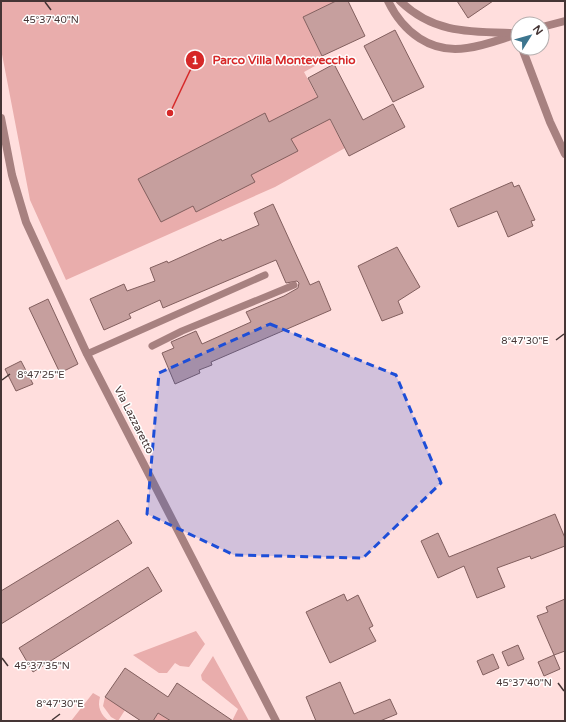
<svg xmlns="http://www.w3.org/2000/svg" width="566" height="722" font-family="'Varela Round',sans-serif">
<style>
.green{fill:#e9adac}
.building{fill:#c69f9e;stroke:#825f5e}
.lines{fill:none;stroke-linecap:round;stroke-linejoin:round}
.service{stroke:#a78180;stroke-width:7}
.minor{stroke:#a78180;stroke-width:8}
.marked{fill:#1d4ed8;fill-opacity:0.2;stroke:#1d4ed8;stroke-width:3;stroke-dasharray:8 5;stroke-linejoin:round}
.ticks{fill:none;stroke:#453535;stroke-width:1.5}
.labels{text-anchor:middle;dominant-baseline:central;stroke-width:3;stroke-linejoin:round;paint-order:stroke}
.street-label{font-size:11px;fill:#453535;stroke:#fff}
.ticks-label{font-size:10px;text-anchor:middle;fill:#453535;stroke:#fff;stroke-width:3;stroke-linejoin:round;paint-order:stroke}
.leader{fill:none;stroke:#d62828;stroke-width:1.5}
.callout-dot{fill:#d62828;stroke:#fff;stroke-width:1.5}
.mark-label{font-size:12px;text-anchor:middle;font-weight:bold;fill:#fff}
.callout-label{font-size:12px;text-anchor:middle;font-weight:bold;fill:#d62828;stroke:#fff;stroke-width:3;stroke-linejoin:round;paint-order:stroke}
</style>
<rect width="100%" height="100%" fill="#ffdedd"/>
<g class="green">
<path d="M1,1h335l-33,16 21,44 -20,11 41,76 -70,39 -209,93 -36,-80 -29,-151z"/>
<path d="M196,631l9,13 -16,23 -9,-1 -5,-3 -8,10h-8l-26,-18z"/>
<path d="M213,656l36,65h-17l6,-12 -36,-29 -1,-5z"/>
<path d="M93,693l7,4c-3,10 1,18 9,24h-38z"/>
<path d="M105,697l20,13 -7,11 -7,-4 -8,-11z"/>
<path d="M158,713l13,8h-18z"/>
</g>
<g class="building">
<path d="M336,1h12l17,35 -43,20 -19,-39z"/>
<path d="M457,1h36l-25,17z"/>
<path d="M395,30l29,57 -31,15 -29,-56z"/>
<path d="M334,64l29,56 30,-16 12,23 -56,29 -19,-37 -39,20 7,12 -47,24 4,7 -59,30 -3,-6 -32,16 -23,-43 127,-66 4,9 49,-25 -10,-19z"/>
<path d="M512,182l2,5 5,-2 16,35 -4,1 2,5 -25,11 -11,-26 -39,16 -8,-18z"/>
<path d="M273,204l37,81 9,-4 12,29 -120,52 1,3 -13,5 1,3 -25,11 -13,-31 12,-5 -3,-6 25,-11 6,13 49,-22 -5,-10 38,-16 14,-8 1,-5 -2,-2 -11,2 -10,-23 -113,48 -3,-8 -31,14 2,4 -27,12 -14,-31 34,-15 3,7 28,-10 -5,-13 17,-7 1,2 53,-24 1,2 37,-16 -5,-12z"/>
<path d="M397,247l23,40 -22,14 5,12 -21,8 -24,-55z"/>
<path d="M48,299l30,65 -18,9 -31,-65z"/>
<path d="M21,361l12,23 -17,7 -11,-22z"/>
<path d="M555,514l10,24v8l-34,13 -1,-3 -33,12 8,19 -28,11 -13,-32 -26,12 -17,-37 17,-8 11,24z"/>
<path d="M118,520l14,23 -131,81v-33z"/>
<path d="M148,567l14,24 -129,81 -14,-24z"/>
<path d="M344,594l3,7 11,-6 15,31 -4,2 7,13 -46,22 -24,-51z"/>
<path d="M565,599v52l-11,4 -17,-39 11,-4 -2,-5z"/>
<path d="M518,645l6,14 -16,7 -6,-14z"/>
<path d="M493,654l6,14 -16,7 -6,-14z"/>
<path d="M554,655l6,14 -16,7 -6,-14z"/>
<path d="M125,668l43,29 9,-14 56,38h-62l-13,-8 -5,8h-12l-36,-24z"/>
<path d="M340,682l14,32 36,-15 7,15 -17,7h-64l-10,-24z"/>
</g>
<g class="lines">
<g class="service">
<path d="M152,346l30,-15 112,-46"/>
<path d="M87,354l178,-79"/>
</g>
<g class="minor">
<path d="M388,1c15,31 43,53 79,47 17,-2 34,-9 51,-14"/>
<path d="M400,1c33,32 68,31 111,32"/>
<path d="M542,27l23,-6"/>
<path d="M522,48l28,74 15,32"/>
<path d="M1,118l11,57 14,47 61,132 189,367"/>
</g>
</g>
<path class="marked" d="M270,324l126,51 45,108 -78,75 -129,-3 -87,-41 12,-141z"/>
<path class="ticks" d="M45,2l6,8M556,340l8,-6M2,380l8,-6M2,658l6,8M558,683l6,8M52,720l8,-6"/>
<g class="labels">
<g class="street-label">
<text transform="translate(134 420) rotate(63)">Via Lazzaretto</text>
</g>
</g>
<g class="ticks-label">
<text x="51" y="23">45°37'40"N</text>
<text x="525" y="344">8°47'30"E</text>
<text x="41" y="378">8°47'25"E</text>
<text x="42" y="669">45°37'35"N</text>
<text x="524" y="686">45°37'40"N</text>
<text x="60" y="707">8°47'30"E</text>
</g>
<path class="leader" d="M170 113L195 60"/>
<g class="callout-dot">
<circle cx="170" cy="113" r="4"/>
<circle cx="195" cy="60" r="10"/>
</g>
<g class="mark-label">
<text x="195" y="64">1</text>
</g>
<g class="callout-label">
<text x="284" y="64">Parco Villa Montevecchio</text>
</g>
<rect width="566" height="722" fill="none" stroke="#453535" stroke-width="4"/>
<g transform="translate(530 36) rotate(53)"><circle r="19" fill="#ffffff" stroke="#b5aeae"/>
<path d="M0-3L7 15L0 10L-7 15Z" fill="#3d768f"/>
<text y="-6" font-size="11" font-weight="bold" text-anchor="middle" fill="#453535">N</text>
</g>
</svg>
